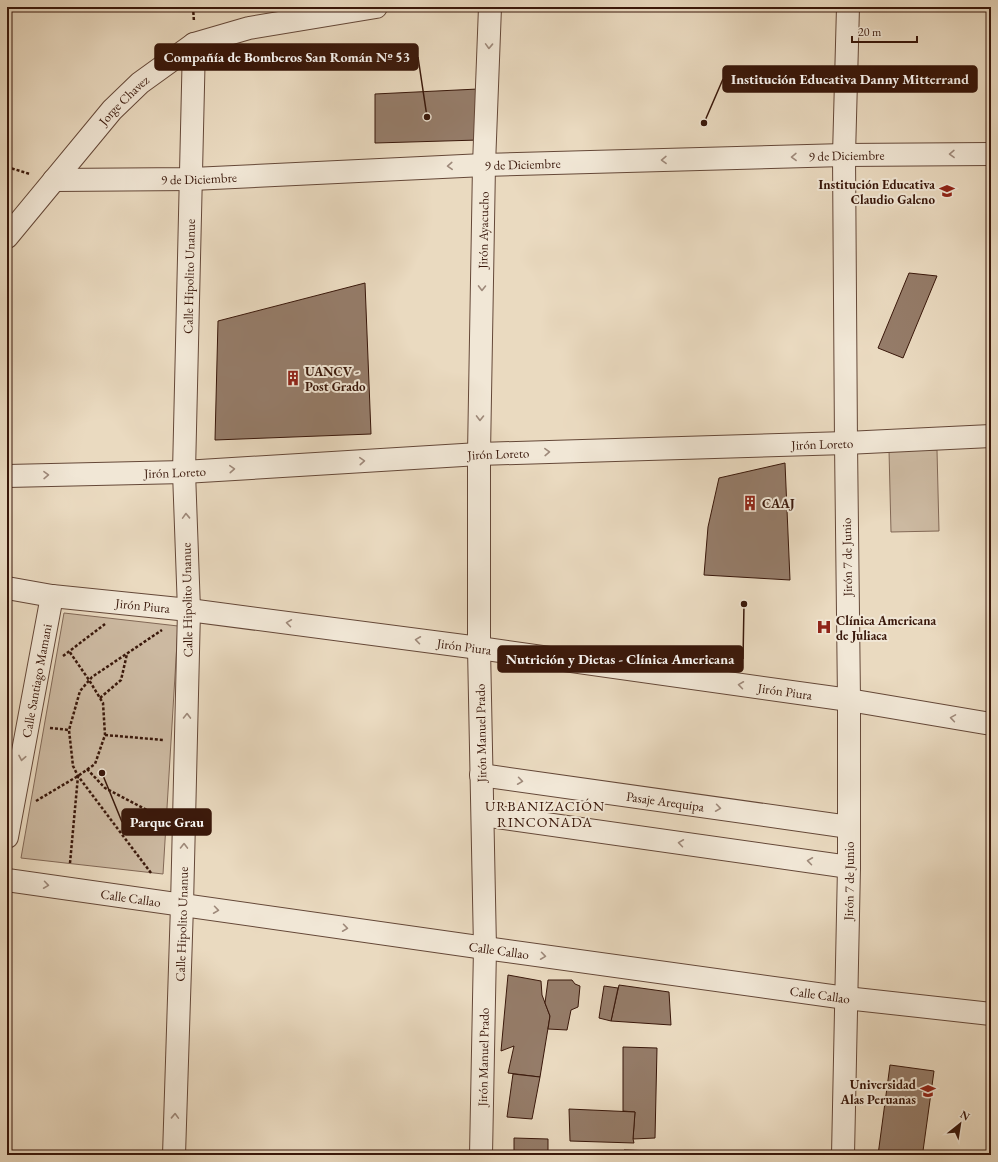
<svg xmlns="http://www.w3.org/2000/svg" width="998" height="1162" font-family="'EB Garamond',serif">
<style>
.green{fill:#ccb9a1;stroke:#826856}
.building{fill:#957c69;stroke:#39170a}
.lines{fill:none;stroke-linecap:round;stroke-linejoin:round}
.minor-casing{stroke:#654838;stroke-width:24}
.tertiary-casing{stroke:#654838;stroke-width:24}
.path{stroke:#39170a;stroke-width:2.5;stroke-dasharray:3 2;stroke-linecap:butt}
.minor{stroke:#f1e7d6;stroke-width:22}
.tertiary{stroke:#f1e7d6;stroke-width:22}
.oneway{stroke:#9e897a}
.labels{text-anchor:middle;dominant-baseline:central;stroke-width:4;stroke-linejoin:round;paint-order:stroke}
.street-label{font-size:13px;fill:#39170a;stroke:#f1e7d6}
.poi-label{font-size:13px;font-weight:bold;fill:#39170a;stroke:#f1e7d6;text-anchor:start}
.neighbourhood-label{font-size:14px;letter-spacing:1px;fill:#39170a;stroke:#f1e7d6}
.leader{fill:none;stroke:#39170a;stroke-width:1.5}
.callout-dot{fill:#39170a;stroke:#f1e7d6;stroke-width:1.5}
.callout{fill:#39170a;stroke:#39170a;stroke-width:1.5}
.callout-label{font-size:14px;text-anchor:middle;font-weight:bold;fill:#fff}
</style>
<rect width="100%" height="100%" fill="#eadac0"/>
<filter id="stains"><feTurbulence type="fractalNoise" baseFrequency=".005" numOctaves="4"/><feColorMatrix values="0 0 0 0 .2 0 0 0 0 .09 0 0 0 0 .02 0 0 0 .5 -.17"/></filter>
<radialGradient id="worn" r=".72"><stop offset=".6" stop-color="#630" stop-opacity="0"/><stop offset="1" stop-color="#630" stop-opacity=".3"/></radialGradient>
<g class="green">
<path d="M889,450h48l2,81 -48,1z"/>
<path d="M64,613l114,13 -15,248 -142,-16z"/>
</g>
<g class="building">
<path d="M478,89l1,51 -104,3v-49z"/>
<path d="M909,273l28,3 -34,82 -25,-10z"/>
<path d="M365,283l6,151 -156,6 3,-119z"/>
<path d="M785,463l5,117 -86,-5 4,-48 11,-49z"/>
<path d="M508,975l33,6 1,14 8,21 -10,61 -32,-4 6,-27 -13,5z"/>
<path d="M548,980h24l3,4 5,2 -2,21 -7,3 -4,20 -19,-1 2,-13 -5,-13z"/>
<path d="M619,985l50,7 2,33 -60,-4z"/>
<path d="M604,986l14,2 -7,33 -12,-3z"/>
<path d="M623,1047l34,1 -2,90 -22,1 2,-27 -12,-1z"/>
<path d="M890,1065l44,6 -11,80 26,3 -1,1h-70z"/>
<path d="M513,1074l27,3 -8,42 -25,-2z"/>
<path d="M569,1109l66,3 -2,27 1,4 -64,-2z"/>
<path d="M514,1138l34,1v16h-34z"/>
<path d="M624,1150l30,1v4h-30z"/>
</g>
<g class="lines">
<g class="minor-casing">
<g id="minor">
<path id="s1" d="M54,180l138,-1 292,-14 360,-10 147,-1"/>
<path id="s2" d="M7,237l105,-127 28,-27 54,-39 55,-16 127,-21"/>
<path id="s3" d="M7,588l45,8 137,14 290,38 370,52 142,24"/>
<path id="s4" d="M481,775l368,52"/>
<path d="M483,815l366,52"/>
<path id="s5" d="M7,837l45,-241"/>
<path id="s6" d="M7,880l478,68 361,50 145,16"/>
<path id="s7" d="M174,1155l8,-250 7,-295 -5,-138 10,-428"/>
<path id="s8" d="M481,1155l4,-207 -6,-300v-194l5,-289 6,-158"/>
<path id="s9" d="M843,1155l6,-288v-167l-3,-257 -2,-288 4,-148"/>
</g>
</g>
<g class="tertiary-casing">
<g id="tertiary">
<path id="s10" d="M7,476l177,-4 295,-18 367,-11 145,-7"/>
</g>
</g>
<g class="path">
<path d="M193,7l1,15"/>
<path d="M7,167l23,7"/>
<path d="M63,656l42,-32"/>
<path d="M100,698l21,-18 6,-26"/>
<path d="M50,728l19,2"/>
<path d="M105,735l59,5"/>
<path d="M87,769l18,19 57,30"/>
<path d="M36,801l42,-25 17,-12 10,-29 -2,-32 -14,-23 -20,-29"/>
<path d="M70,863l8,-87"/>
<path d="M151,873l-73,-97 -5,-10 -4,-36 11,-39 12,-14 70,-47"/>
</g>
<use href="#minor" class="minor"/>
<use href="#tertiary" class="tertiary"/>
</g>
<defs><path id="oneway-chevron" d="M-2-3.5L2.5 0L-2 3.5" fill="none" stroke-width="1.6" stroke-linecap="round" stroke-linejoin="round"/></defs>
<g class="oneway">
<use href="#oneway-chevron" transform="translate(489 46) rotate(92)"/>
<use href="#oneway-chevron" transform="translate(952 154) rotate(179)"/>
<use href="#oneway-chevron" transform="translate(794 157) rotate(179)"/>
<use href="#oneway-chevron" transform="translate(664 160) rotate(179)"/>
<use href="#oneway-chevron" transform="translate(450 166) rotate(177)"/>
<use href="#oneway-chevron" transform="translate(482 288) rotate(91)"/>
<use href="#oneway-chevron" transform="translate(480 418) rotate(91)"/>
<use href="#oneway-chevron" transform="translate(547 452) rotate(-2)"/>
<use href="#oneway-chevron" transform="translate(362 461) rotate(-4)"/>
<use href="#oneway-chevron" transform="translate(232 469) rotate(-4)"/>
<use href="#oneway-chevron" transform="translate(46 475) rotate(-1)"/>
<use href="#oneway-chevron" transform="translate(186 516) rotate(-92)"/>
<use href="#oneway-chevron" transform="translate(289 623) rotate(-172)"/>
<use href="#oneway-chevron" transform="translate(418 640) rotate(-172)"/>
<use href="#oneway-chevron" transform="translate(741 685) rotate(-172)"/>
<use href="#oneway-chevron" transform="translate(187 716) rotate(-89)"/>
<use href="#oneway-chevron" transform="translate(953 718) rotate(-171)"/>
<use href="#oneway-chevron" transform="translate(22 758) rotate(101)"/>
<use href="#oneway-chevron" transform="translate(520 781) rotate(8)"/>
<use href="#oneway-chevron" transform="translate(718 808) rotate(8)"/>
<use href="#oneway-chevron" transform="translate(681 843) rotate(-172)"/>
<use href="#oneway-chevron" transform="translate(184 846) rotate(-89)"/>
<use href="#oneway-chevron" transform="translate(810 861) rotate(-172)"/>
<use href="#oneway-chevron" transform="translate(46 885) rotate(8)"/>
<use href="#oneway-chevron" transform="translate(216 910) rotate(8)"/>
<use href="#oneway-chevron" transform="translate(345 928) rotate(8)"/>
<use href="#oneway-chevron" transform="translate(543 956) rotate(8)"/>
<use href="#oneway-chevron" transform="translate(175 1116) rotate(-88)"/>
</g>
<defs>
<g id="school-bare" transform="scale(1.2)"><path d="M0-5L7-2L0 1L-7-2ZM-4 1L0 2.5L4 1V4Q0 6-4 4Z" fill="#8f2418" stroke="#f1e7d6" stroke-width="2.5" paint-order="stroke"/></g>
<g id="building-bare" transform="scale(1.2)"><path d="M-4-6H4V6H1V3H-1V6H-4ZM-2.5-4.3h1.7v1.8h-1.7ZM.8-4.3h1.7v1.8H.8ZM-2.5-1h1.7V.8h-1.7ZM.8-1h1.7V.8H.8Z" fill="#8f2418" stroke="#f1e7d6" stroke-width="2.5" paint-order="stroke"/></g>
<g id="hospital-bare" transform="scale(1.2)"><path d="M-5-5h3v3.5h4V-5h3V5h-3V1.5h-4V5h-3Z" fill="#8f2418" stroke="#f1e7d6" stroke-width="2.5" paint-order="stroke"/></g>
<g id="university-bare" transform="scale(1.2)"><path d="M0-5L7-2L0 1L-7-2ZM-4 1L0 2.5L4 1V4Q0 6-4 4Z" fill="#8f2418" stroke="#f1e7d6" stroke-width="2.5" paint-order="stroke"/></g>
</defs>
<g fill-rule="evenodd">
<use href="#school-bare" x="947" y="191"/>
<use href="#building-bare" x="293" y="378"/>
<use href="#building-bare" x="750" y="503"/>
<use href="#hospital-bare" x="824" y="627"/>
<use href="#university-bare" x="928" y="1091"/>
</g>
<g class="labels">
<g class="street-label">
<text stroke="none"><textPath href="#s2" startOffset="180">Jorge Chavez</textPath></text>
<text stroke="none"><textPath href="#s1" startOffset="793">9 de Diciembre</textPath></text>
<text stroke="none"><textPath href="#s1" startOffset="469">9 de Diciembre</textPath></text>
<text stroke="none"><textPath href="#s1" startOffset="145">9 de Diciembre</textPath></text>
<text stroke="none"><textPath href="#s8" startOffset="925">Jirón Ayacucho</textPath></text>
<text stroke="none"><textPath href="#s7" startOffset="879">Calle Hipolito Unanue</textPath></text>
<text stroke="none"><textPath href="#s10" startOffset="816">Jirón Loreto</textPath></text>
<text stroke="none"><textPath href="#s10" startOffset="492">Jirón Loreto</textPath></text>
<text stroke="none"><textPath href="#s10" startOffset="168">Jirón Loreto</textPath></text>
<text transform="translate(847 557) rotate(-91)">Jirón 7 de Junio</text>
<text transform="translate(187 600) rotate(-91)">Calle Hipolito Unanue</text>
<text stroke="none"><textPath href="#s3" startOffset="137">Jirón Piura</textPath></text>
<text stroke="none"><textPath href="#s3" startOffset="461">Jirón Piura</textPath></text>
<text stroke="none"><textPath href="#s5" startOffset="159">Calle Santiago Mamani</textPath></text>
<text stroke="none"><textPath href="#s3" startOffset="785">Jirón Piura</textPath></text>
<text transform="translate(481 733) rotate(-91)">Jirón Manuel Prado</text>
<text stroke="none"><textPath href="#s4" startOffset="186">Pasaje Arequipa</textPath></text>
<text stroke="none"><textPath href="#s9" startOffset="274">Jirón 7 de Junio</textPath></text>
<text stroke="none"><textPath href="#s6" startOffset="125">Calle Callao</textPath></text>
<text stroke="none"><textPath href="#s7" startOffset="231">Calle Hipolito Unanue</textPath></text>
<text stroke="none"><textPath href="#s6" startOffset="497">Calle Callao</textPath></text>
<text stroke="none"><textPath href="#s6" startOffset="821">Calle Callao</textPath></text>
<text stroke="none"><textPath href="#s8" startOffset="98">Jirón Manuel Prado</textPath></text>
</g>
<g class="poi-label">
<text x="935" y="184" text-anchor="end">Institución Educativa<tspan x="935" dy="15">Claudio Galeno</tspan></text>
<text x="305" y="371">UANCV -<tspan x="305" dy="15">Post Grado</tspan></text>
<text x="762" y="503">CAAJ</text>
<text x="836" y="620">Clínica Americana<tspan x="836" dy="15">de Juliaca</tspan></text>
<text x="916" y="1084" text-anchor="end">Universidad<tspan x="916" dy="15">Alas Peruanas</tspan></text>
</g>
<g class="neighbourhood-label">
<text x="545" y="806">URBANIZACIÓN<tspan x="545" dy="16">RINCONADA</tspan></text>
</g>
</g>
<path class="leader" d="M427 117L418 57M704 123L723 79M744 604L743 659M102 773L122 822"/>
<g class="callout-dot">
<circle cx="427" cy="117" r="4"/>
<circle cx="704" cy="123" r="4"/>
<circle cx="744" cy="604" r="4"/>
<circle cx="102" cy="773" r="4"/>
</g>
<g class="callout">
<rect x="155" y="44" width="263" height="26" rx="4"/>
<rect x="723" y="66" width="254" height="26" rx="4"/>
<rect x="498" y="646" width="245" height="26" rx="4"/>
<rect x="122" y="809" width="89" height="26" rx="4"/>
</g>
<g class="callout-label">
<text x="287" y="62">Compañía de Bomberos San Román Nº 53</text>
<text x="850" y="84">Institución Educativa Danny Mitterrand</text>
<text x="620" y="664">Nutrición y Dietas - Clínica Americana</text>
<text x="167" y="827">Parque Grau</text>
</g>
<rect width="998" height="1162" fill="none" stroke="#eadac0" stroke-width="24"/>
<rect x="8" y="8" width="982" height="1146" fill="none" stroke="#39170a" stroke-width="2"/>
<rect x="12" y="12" width="974" height="1138" fill="none" stroke="#39170a"/>
<g transform="translate(960 1124) rotate(30)" stroke="#f1e7d6" stroke-width="3" paint-order="stroke">
<path d="M0-3L7 15L0 10L-7 15Z" fill="#39170a"/>
<text y="-6" font-size="11" font-weight="bold" text-anchor="middle" fill="#39170a">N</text>
</g>
<path d="M852 36v6h65v-6" fill="none" stroke="#39170a" stroke-width="2"/>
<text x="858" y="36" font-size="12" fill="#39170a" stroke="#f1e7d6" stroke-width="3" paint-order="stroke">20 m</text>
<rect width="100%" height="100%" filter="url(#stains)"/>
<rect width="100%" height="100%" fill="url(#worn)"/>
</svg>
